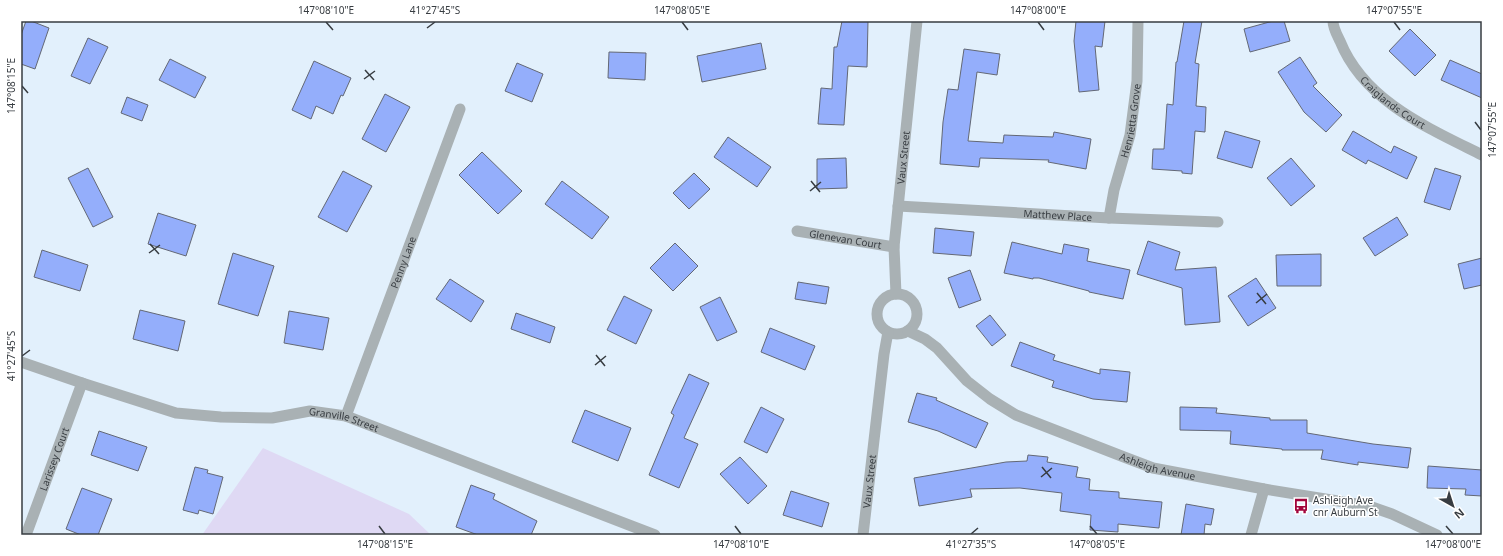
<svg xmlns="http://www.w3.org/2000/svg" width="1503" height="556" font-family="'Noto Sans',sans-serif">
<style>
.green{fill:#dfd9f4}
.building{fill:#94aefb;stroke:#636875}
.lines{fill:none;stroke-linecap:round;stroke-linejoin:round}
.minor{stroke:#a9b1b4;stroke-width:11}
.ticks{fill:none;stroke:#373c41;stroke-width:1.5}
.labels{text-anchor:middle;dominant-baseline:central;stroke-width:3;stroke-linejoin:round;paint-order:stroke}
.street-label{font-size:10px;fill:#373c41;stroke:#fff}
.poi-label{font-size:10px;fill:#373c41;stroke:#fff;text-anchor:start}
.neatline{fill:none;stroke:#373c41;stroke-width:1.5}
.ticks-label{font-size:10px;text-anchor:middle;fill:#373c41}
</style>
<rect width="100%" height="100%" fill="#e2f0fc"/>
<path class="green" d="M263,448l146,66 22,21h-229z"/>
<g class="building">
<path d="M26,21h5l18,7 -14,41 -14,-5v-29z"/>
<path d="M842,21h26l-1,46 -19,-1 -4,59 -26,-1 3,-36 11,1 2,-42h3z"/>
<path d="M1076,21h29l-3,26 -7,-1 4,44 -20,2 -5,-51z"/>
<path d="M1184,21h18l-7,42 4,1 -3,42 10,1 -1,25 -10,-1 -3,43 -10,-1v-2l-30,-2 1,-20h11l3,-45 6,1 3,-43h1z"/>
<path d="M1273,21h11l6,20 -40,11 -6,-23z"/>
<path d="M1410,29l26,26 -21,21 -26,-25z"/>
<path d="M88,38l20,9 -18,37 -19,-8z"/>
<path d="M761,43l5,26 -64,13 -5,-26z"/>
<path d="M964,49l36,5 -3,21 -20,-3 -9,69 35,2 1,-8 49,2 1,-5 37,7 -5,30 -38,-7 1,-2 -69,-2 -1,9 -39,-3 3,-42 5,-33 10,1z"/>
<path d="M609,52l37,1 -1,27 -37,-2z"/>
<path d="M1300,57l17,26 -4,3 29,29 -16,17 -22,-20 -26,-40z"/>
<path d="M170,59l36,18 -11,21 -36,-18z"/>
<path d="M1450,60l32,14v24l-41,-18z"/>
<path d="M314,61l37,17 -8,18 -2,-1 -8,19 -17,-8 -5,13 -19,-9z"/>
<path d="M517,63l26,11 -11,28 -27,-11z"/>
<path d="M385,94l25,13 -24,45 -24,-13z"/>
<path d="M127,97l21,8 -6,16 -21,-8z"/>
<path d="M1225,131l35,10 -8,27 -35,-10z"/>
<path d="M1353,131l38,22 3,-7 23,11 -10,22 -39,-19 -2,4 -24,-14z"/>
<path d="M728,137l43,30 -14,20 -43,-30z"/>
<path d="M482,152l40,39 -24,23 -39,-39z"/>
<path d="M846,158l1,30 -30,1v-30z"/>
<path d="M1291,158l24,28 -24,20 -24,-28z"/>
<path d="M88,168l25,49 -20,10 -25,-49z"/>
<path d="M1435,168l26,8 -11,34 -26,-8z"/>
<path d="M343,171l29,15 -25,46 -29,-15z"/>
<path d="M694,173l16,16 -21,20 -16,-16z"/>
<path d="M562,181l47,36 -17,22 -47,-35z"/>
<path d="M158,213l38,12 -10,31 -38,-12z"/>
<path d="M1397,217l11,18 -33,21 -12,-18z"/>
<path d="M935,228l39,4 -3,24 -38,-3z"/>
<path d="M1148,241l32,11 -5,18 41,-3 4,55 -35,3 -3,-37 -45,-14z"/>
<path d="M1012,242l50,12 2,-10 25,5 -2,12 43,9 -7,29 -34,-7v-1l-50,-13h-6v1l-29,-6z"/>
<path d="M675,243l23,23 -25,25 -23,-23z"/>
<path d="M42,250l46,15 -8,26 -46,-14z"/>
<path d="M233,253l41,13 -16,50 -40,-12z"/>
<path d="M1321,254v32h-44l-1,-31z"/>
<path d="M1482,258v27l-18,4 -6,-25z"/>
<path d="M970,270l11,30 -22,8 -11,-30z"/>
<path d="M1256,278l20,30 -28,18 -20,-30z"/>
<path d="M450,279l34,22 -13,21 -35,-23z"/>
<path d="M798,282l31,5 -3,17 -31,-5z"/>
<path d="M624,296l28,14 -16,34 -29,-14z"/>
<path d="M720,297l17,35 -20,9 -17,-34z"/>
<path d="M140,310l45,11 -7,30 -45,-12z"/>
<path d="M289,311l40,7 -6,32 -39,-7z"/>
<path d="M516,313l39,14 -5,16 -39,-14z"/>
<path d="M990,315l16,20 -14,11 -16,-20z"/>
<path d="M770,328l45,18 -10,24 -44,-18z"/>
<path d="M1020,342l35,13 -2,5 47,14v-5l30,3 -3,30 -34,-3 -41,-12 2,-6 -43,-15z"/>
<path d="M689,374l20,9 -25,55 14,6 -19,44 -30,-13 25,-60 -3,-2z"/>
<path d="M917,393l20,5 -1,2 52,23 -12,25 -38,-17 -30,-9z"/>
<path d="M761,407l23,12 -17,34 -23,-11z"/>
<path d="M1180,407l37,1 -1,5 54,5v2h37v13l66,11 38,4 -3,20 -50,-6v3l-37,-6 2,-9h-41v-1l-52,-5 1,-13 -51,-1z"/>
<path d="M585,410l46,18 -13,33 -46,-19z"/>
<path d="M99,431l48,16 -9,24 -47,-16z"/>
<path d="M1028,455l20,2 -1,5 31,5 -2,10 14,2 -1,11 30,2v6l43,4 -3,26 -41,-4v8l-28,-2 1,-15 -31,-4 2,-18 -42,-5 -50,1 2,8 -53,9 -5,-28 92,-16 21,-1z"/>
<path d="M740,457l27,29 -19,18 -28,-30z"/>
<path d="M1428,466l54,4v26l-17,-1 1,-6 -39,-1z"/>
<path d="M195,467l13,3 -1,3 16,4 -10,37 -14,-4 -1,4 -15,-4z"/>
<path d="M471,485l24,9 -2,5 44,22 -6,14h-53l-22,-8z"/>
<path d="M82,488l30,11 -14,36h-17l-15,-6z"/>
<path d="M791,491l38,12 -7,24 -39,-12z"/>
<path d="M1186,504l28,5 -3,16 -6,-1 -1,11h-23z"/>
</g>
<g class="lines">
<g class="minor">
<path id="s1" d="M1333,21c0,7 4,14 7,20 24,60 88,87 142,114"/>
<path id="s2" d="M898,206l211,12 109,4"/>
<path id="s3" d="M1109,218l5,-28 16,-55 7,-54 1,-60"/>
<path id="s4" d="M797,231l97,16"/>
<circle cx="897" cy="314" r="20"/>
<path id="s5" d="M896,294l-2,-47 23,-226"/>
<path id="s6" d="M908,331l17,8 12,9 30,33 23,18 26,16 108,42 29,11 111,21 105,17 23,8 45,21"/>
<path id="s7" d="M21,362l61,21 94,30 45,4 51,1 38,-7 36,5 309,119"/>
<path id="s8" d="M346,416l114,-307"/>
<path id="s9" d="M26,535l56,-152"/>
<path id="s10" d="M863,535l21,-181 4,-22"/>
<path d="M1251,535l13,-46"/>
</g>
</g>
<path class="ticks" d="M326,22l7,8M682,22l6,8M1038,22l6,8M1394,22l6,8M427,28l8,-6M365,70l9,10M364,79l11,-8M22,86l6,7M1475,122l6,8M811,181l9,11M810,191l11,-9M150,244l9,10M149,253l11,-8M1257,293l9,11M1256,303l11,-9M596,355l9,11M22,356l8,-6M595,365l11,-9M1042,467l9,11M1041,477l11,-9M379,526l6,8M735,526l6,8M1090,526l7,8M1446,526l7,8M971,534l7,-6"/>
<defs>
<g id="bus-bare" transform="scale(1.2)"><path d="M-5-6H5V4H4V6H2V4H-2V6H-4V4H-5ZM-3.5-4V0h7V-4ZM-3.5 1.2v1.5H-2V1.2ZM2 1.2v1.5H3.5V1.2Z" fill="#a2053c" stroke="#fff" stroke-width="2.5" paint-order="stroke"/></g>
</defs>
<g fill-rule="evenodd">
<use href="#bus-bare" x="1301" y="506"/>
</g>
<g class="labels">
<g class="street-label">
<text stroke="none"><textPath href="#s1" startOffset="104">Craiglands Court</textPath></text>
<text stroke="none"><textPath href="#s3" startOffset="100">Henrietta Grove</textPath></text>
<text stroke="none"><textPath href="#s5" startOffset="137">Vaux Street</textPath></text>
<text stroke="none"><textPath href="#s2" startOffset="160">Matthew Place</textPath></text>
<text stroke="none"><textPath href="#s4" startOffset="49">Glenevan Court</textPath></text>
<text stroke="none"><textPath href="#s8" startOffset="164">Penny Lane</textPath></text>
<text stroke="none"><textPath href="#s7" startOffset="333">Granville Street</textPath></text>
<text stroke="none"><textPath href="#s9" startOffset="81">Larissey Court</textPath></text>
<text stroke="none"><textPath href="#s6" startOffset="289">Ashleigh Avenue</textPath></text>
<text stroke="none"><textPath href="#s10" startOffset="54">Vaux Street</textPath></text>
</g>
<g class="poi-label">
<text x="1313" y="500">Ashleigh Ave<tspan x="1313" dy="12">cnr Auburn St</tspan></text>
</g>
</g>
<rect width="1503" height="556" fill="none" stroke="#ffffff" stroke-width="44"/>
<g transform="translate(1453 506) rotate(141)" stroke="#ffffff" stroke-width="3" paint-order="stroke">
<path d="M0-3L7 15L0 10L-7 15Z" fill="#373c41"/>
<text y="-6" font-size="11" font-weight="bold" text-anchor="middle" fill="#373c41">N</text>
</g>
<rect x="22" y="22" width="1459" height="512" class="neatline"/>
<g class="ticks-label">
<text x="326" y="14">147°08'10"E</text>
<text x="435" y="14">41°27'45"S</text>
<text x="682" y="14">147°08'05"E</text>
<text x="1038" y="14">147°08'00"E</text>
<text x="1394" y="14">147°07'55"E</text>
<text transform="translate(11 86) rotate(-90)" y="4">147°08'15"E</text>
<text transform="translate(1492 130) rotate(-90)" y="4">147°07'55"E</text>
<text transform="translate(11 356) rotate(-90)" y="4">41°27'45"S</text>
<text x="385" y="548">147°08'15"E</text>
<text x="741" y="548">147°08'10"E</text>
<text x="971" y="548">41°27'35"S</text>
<text x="1097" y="548">147°08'05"E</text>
<text x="1453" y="548">147°08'00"E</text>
</g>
</svg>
